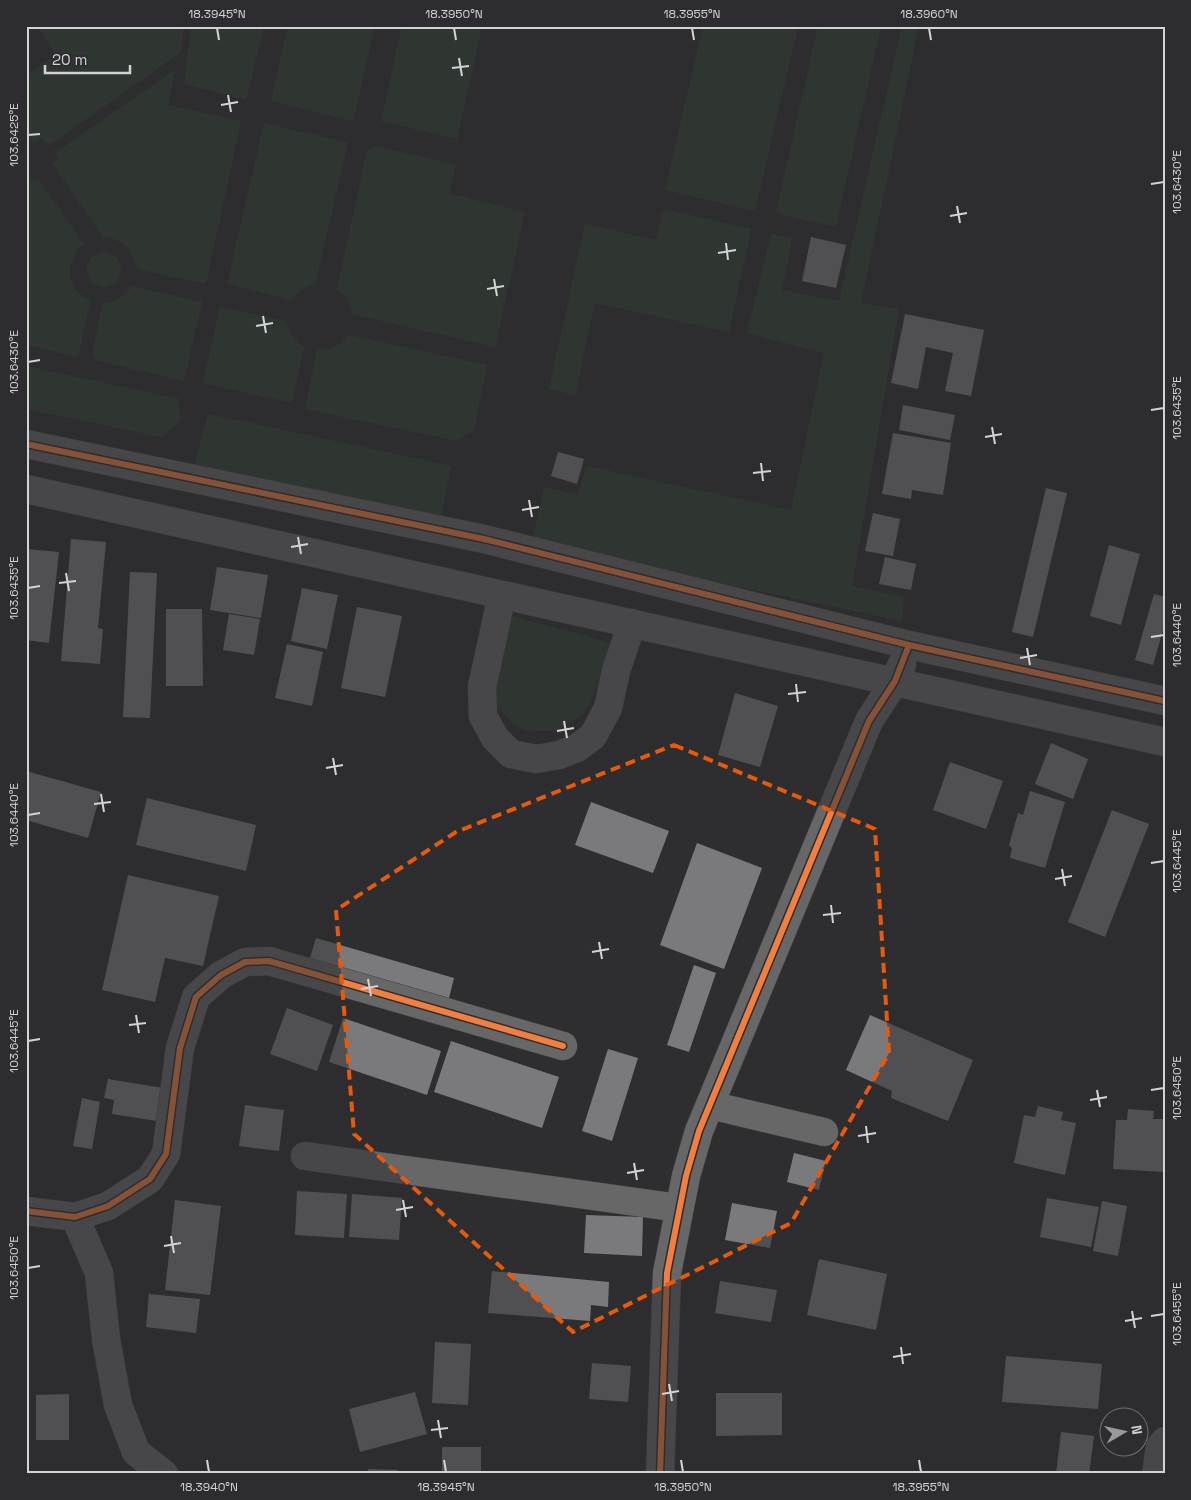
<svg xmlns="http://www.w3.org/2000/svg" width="1191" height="1500" font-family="'Space Grotesk',sans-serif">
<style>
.green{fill:#314036}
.building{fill:#7a7a7c}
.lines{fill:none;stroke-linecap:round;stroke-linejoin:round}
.minor-casing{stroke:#4c4b4e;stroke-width:29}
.minor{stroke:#676768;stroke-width:28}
.cycleway-casing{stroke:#2d2c31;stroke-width:9}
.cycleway{stroke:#f27e40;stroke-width:6}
.marked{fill:none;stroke:#e8590c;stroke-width:4;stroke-dasharray:10 6;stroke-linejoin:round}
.ticks{fill:none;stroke:#d3d2d5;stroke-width:2}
.neatline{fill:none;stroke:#d3d2d5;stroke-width:2}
.ticks-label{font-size:12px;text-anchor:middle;fill:#d3d2d5}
</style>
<rect width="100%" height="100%" fill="#2e2d30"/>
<g class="green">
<path d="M37,26h147l-3,26 -133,94 -6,-8 -8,5 -8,-12v-55l30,-21z"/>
<path d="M191,26h73l-18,74 -62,-16z"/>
<path d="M288,26h87l-22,95 -82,-20z"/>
<path d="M402,26h80l-25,113 -76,-18z"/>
<path d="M703,26h95l-43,185 -90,-21z"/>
<path d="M818,26h63l-45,201 -60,-14z"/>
<path d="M902,26h17l-58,277 38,6 -47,277 52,11 -2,24 -370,-77 12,-57 34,8 8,-29 205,44 33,-157 -77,-20 24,-99 21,4 -10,52 57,11z"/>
<path d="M175,70l-7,35 73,16 -35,163 -69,-15c-4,-17 -15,-32 -34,-32l-51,-74 7,-4 -4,-6z"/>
<path d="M264,123l84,20 -33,142c-11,1 -17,7 -24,15l-64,-16z"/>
<path d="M376,146l80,19 -6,29 75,18 -30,135 -143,-33c0,-10 -7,-19 -15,-25l30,-138z"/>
<path d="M26,173l7,9 5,-3 46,65c-14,9 -19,34 -7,47 4,4 9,7 13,10l-12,56 -52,-12z"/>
<path d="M663,209l88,20 -22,103 -134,-29 -20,92 -26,-6 36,-165 71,16z"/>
<circle cx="104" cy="270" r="17"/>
<path d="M132,286l70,16 -18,79 -88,-21 -4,-6 11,-52c13,2 21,-6 29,-16z"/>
<path d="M220,307l66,14c3,12 8,19 18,26l-12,56 -89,-20z"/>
<path d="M348,335l139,30 -13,64 -17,12 -152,-32 12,-60c13,2 23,-3 31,-14z"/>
<path d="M26,366l153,33 1,22 -18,16 -136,-28z"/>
<path d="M208,414l243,52 -11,57 -247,-52z"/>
<path d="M512,616l100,27 -21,58 -9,14 -26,16h-24l-17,-5 -20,-22 -4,-15z"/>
</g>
<g class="building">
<path d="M811,237l35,8 -10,43 -34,-7z"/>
<path d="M905,314l79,16 -13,66 -26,-5 8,-38 -27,-6 -8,42 -27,-6z"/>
<path d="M903,405l52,10 -5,25 -51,-10z"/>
<path d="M893,433l58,10 -8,52 -31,-5 -1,9 -29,-5z"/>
<path d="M558,452l26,7 -7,25 -26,-8z"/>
<path d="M1046,488l21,5 -34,144 -21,-5z"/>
<path d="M873,513l27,6 -7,37 -28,-5z"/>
<path d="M71,539l35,3 -8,86 5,1 -3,35 -39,-3z"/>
<path d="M1109,545l31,9 -19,71 -31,-9z"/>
<path d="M26,549l33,3 -10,91 -23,-3z"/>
<path d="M885,557l31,7 -5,26 -32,-6z"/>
<path d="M217,567l51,8 -7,43 -51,-8z"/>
<path d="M130,572l27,1 -7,145 -27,-1z"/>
<path d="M302,588l36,7 -11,54 -36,-8z"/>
<path d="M1154,594l11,3v26l-12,42 -18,-5z"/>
<path d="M357,607l45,9 -17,81 -44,-9z"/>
<path d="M166,609h36l1,77h-37z"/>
<path d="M229,614l31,5 -6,36 -31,-5z"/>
<path d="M287,644l36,8 -11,54 -37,-8z"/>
<path d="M735,693l43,13 -18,61 -42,-12z"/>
<path d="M1051,743l37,16 -15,40 -38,-15z"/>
<path d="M950,762l53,19 -17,48 -53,-19z"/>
<path d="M26,771l75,21 -13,46 -62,-18z"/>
<path d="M1030,791l35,11 -20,66 -35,-10 2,-10 -3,-3 9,-32 5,2z"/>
<path d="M147,798l109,27 -10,46 -110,-26z"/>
<path d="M591,802l78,29 -16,42 -78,-28z"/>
<path d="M1112,810l37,14 -44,113 -37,-15z"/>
<path d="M697,843l65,25 -38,101 -64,-24z"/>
<path d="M128,875l91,21 -16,70 -38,-8 -10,44 -53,-12z"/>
<path d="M316,938l138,40 -5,20 -139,-40z"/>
<path d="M694,965l22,8 -27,79 -22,-7z"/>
<path d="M287,1008l46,17 -16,46 -47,-17z"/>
<path d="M870,1015l103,45 -25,61 -57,-23 1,-7 -46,-21z"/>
<path d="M343,1018l98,33 -14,44 -98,-33z"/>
<path d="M451,1041l108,36 -17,51 -108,-36z"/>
<path d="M608,1049l30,9 -26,83 -30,-10z"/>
<path d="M108,1079l55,9 -6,33 -45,-7 2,-14 -10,-2z"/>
<path d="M82,1098l18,4 -8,47 -19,-3z"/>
<path d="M245,1105l39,5 -5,41 -40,-5z"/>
<path d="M1038,1106l25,6 -2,8 15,3 -11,52 -51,-12 10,-48 11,2z"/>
<path d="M1128,1109l26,2 -1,8h12v53l-52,-3 3,-49h11z"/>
<path d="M794,1153l32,8 -7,29 -32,-8z"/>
<path d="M297,1191l50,3 -3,44 -49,-3z"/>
<path d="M352,1194l50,4 -3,42 -50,-3z"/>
<path d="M1047,1198l52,9 -8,40 -51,-10z"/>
<path d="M175,1200l46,6 -11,89 -45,-5z"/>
<path d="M1102,1201l25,5 -9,50 -25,-5z"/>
<path d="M732,1203l45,8 -7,37 -45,-8z"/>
<path d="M586,1215l57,2 -1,39 -58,-3z"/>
<path d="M819,1259l68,15 -11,56 -69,-15z"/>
<path d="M492,1271l117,11 -1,25 -17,-2 -1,16 -102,-8z"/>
<path d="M720,1281l57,9 -6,32 -56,-9z"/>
<path d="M149,1294l51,5 -4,34 -50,-6z"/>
<path d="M435,1342l36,2 -3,61 -36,-2z"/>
<path d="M1006,1356l96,8 -4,45 -96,-7z"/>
<path d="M592,1363l39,3 -3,36 -39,-3z"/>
<path d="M415,1392l12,42 -67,18 -11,-43z"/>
<path d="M716,1393h66v42l-66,1z"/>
<path d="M69,1394v46h-33v-45z"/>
<path d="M1061,1432l33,4 -5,38h-33z"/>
<rect x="442" y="1447" width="39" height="27"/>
<path d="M368,1469l30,1v4h-30z"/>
</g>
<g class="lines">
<g class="minor-casing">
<g id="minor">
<path d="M26,444l458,95 425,106 256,56"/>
<path d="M26,489l1139,253"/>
<path d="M502,595l-20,92 1,29 12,22 16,16 25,5 23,-4 18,-7 16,-12 15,-28 8,-37 16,-48"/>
<path d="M710,1105l114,27"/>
<path d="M305,1156l374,52"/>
<path d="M26,1211l49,6 33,-11 42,-27 16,-25 14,-106 16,-51 25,-22 24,-13 24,-1 294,85"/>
<path d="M75,1217l24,56 7,66 12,66 18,47 28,22"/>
<path d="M660,1474l7,-201 19,-97 13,-45 170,-410 26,-40 7,-17"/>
<path d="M1156,1474l4,-27 5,-6"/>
</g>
</g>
<use href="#minor" class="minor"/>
<g class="cycleway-casing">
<g id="cycleway">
<path d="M26,444l458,95 425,106 256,56"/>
<path d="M26,1211l49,6 33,-11 42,-27 16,-25 14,-106 16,-51 25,-22 24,-13 24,-1 294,85"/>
<path d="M660,1474l7,-201 19,-97 13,-45 170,-410 26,-40 14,-36"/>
</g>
</g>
<use href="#cycleway" class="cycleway"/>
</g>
<path d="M0 0H1191V1500H0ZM674,745l201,84 14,224 -98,170 -218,109 -219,-198 -18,-224 120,-78z" fill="#2e2d30" fill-opacity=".55" fill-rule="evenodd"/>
<path class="marked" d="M674,745l201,84 14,224 -98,170 -218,109 -219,-198 -18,-224 120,-78z"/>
<path class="ticks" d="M217,28l2,12M454,28l2,12M692,28l2,12M929,28l2,12M459,58l3,18M452,68l17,-2M228,95l3,17M221,105l17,-3M28,135l12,-1M1151,184l13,-2M957,206l3,17M950,216l17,-3M726,243l2,17M718,253l18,-3M494,279l3,17M487,289l17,-3M263,316l3,17M256,326l17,-3M28,362l12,-2M1151,410l13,-2M992,427l3,17M985,437l17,-3M761,463l2,18M753,473l18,-2M529,500l3,17M522,510l17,-3M298,537l3,17M291,547l17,-3M66,573l3,18M59,583l17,-2M28,588l12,-2M1151,637l13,-2M1027,648l3,17M1020,658l17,-3M796,684l2,18M788,694l18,-2M564,721l3,17M557,731l17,-3M333,758l3,17M326,768l17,-3M101,794l3,18M94,804l17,-2M28,815l12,-2M1151,863l13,-2M1062,869l3,17M1055,879l17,-3M831,905l2,18M823,915l18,-2M599,942l3,17M592,952l17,-3M368,979l3,17M361,989l17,-3M136,1015l3,18M129,1025l17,-2M28,1041l12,-2M1097,1090l3,17M1151,1090l13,-2M1090,1100l17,-3M866,1126l2,17M858,1136l18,-3M634,1163l3,17M627,1173l17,-3M403,1200l3,17M396,1210l17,-3M171,1236l3,17M164,1246l17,-3M28,1268l12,-2M1132,1311l3,17M1151,1316l13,-2M1125,1321l17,-3M901,1347l2,17M893,1357l18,-3M669,1384l3,17M662,1394l17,-3M438,1420l3,18M431,1430l17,-2M207,1460l2,12M444,1460l2,12M681,1460l2,12M919,1460l2,12"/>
<rect width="1191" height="1500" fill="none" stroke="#2d2c31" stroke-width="55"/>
<g transform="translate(1124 1432) rotate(81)"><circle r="24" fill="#2d2c31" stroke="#6f6e73"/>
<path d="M0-4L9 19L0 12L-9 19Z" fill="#99989b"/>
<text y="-8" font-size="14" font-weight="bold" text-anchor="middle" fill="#d3d2d5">N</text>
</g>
<path d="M45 65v8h85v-8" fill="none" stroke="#d3d2d5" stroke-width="2.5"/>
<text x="52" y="65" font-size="15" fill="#d3d2d5" stroke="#2d2c31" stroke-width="4" paint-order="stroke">20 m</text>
<rect x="28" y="28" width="1136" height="1444" class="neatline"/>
<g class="ticks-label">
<text x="217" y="18">18.3945°N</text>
<text x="454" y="18">18.3950°N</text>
<text x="692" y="18">18.3955°N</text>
<text x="929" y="18">18.3960°N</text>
<text transform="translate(14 135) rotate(-90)" y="4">103.6425°E</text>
<text transform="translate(1177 182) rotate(-90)" y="4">103.6430°E</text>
<text transform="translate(14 362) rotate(-90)" y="4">103.6430°E</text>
<text transform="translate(1177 408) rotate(-90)" y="4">103.6435°E</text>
<text transform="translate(14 588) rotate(-90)" y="4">103.6435°E</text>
<text transform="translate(1177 635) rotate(-90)" y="4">103.6440°E</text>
<text transform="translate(14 815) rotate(-90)" y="4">103.6440°E</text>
<text transform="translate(1177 861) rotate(-90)" y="4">103.6445°E</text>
<text transform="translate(14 1041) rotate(-90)" y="4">103.6445°E</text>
<text transform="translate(1177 1088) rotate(-90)" y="4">103.6450°E</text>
<text transform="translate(14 1268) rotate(-90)" y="4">103.6450°E</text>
<text transform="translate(1177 1314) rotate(-90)" y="4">103.6455°E</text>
<text x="209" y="1491">18.3940°N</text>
<text x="446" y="1491">18.3945°N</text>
<text x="683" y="1491">18.3950°N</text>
<text x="921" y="1491">18.3955°N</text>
</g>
</svg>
